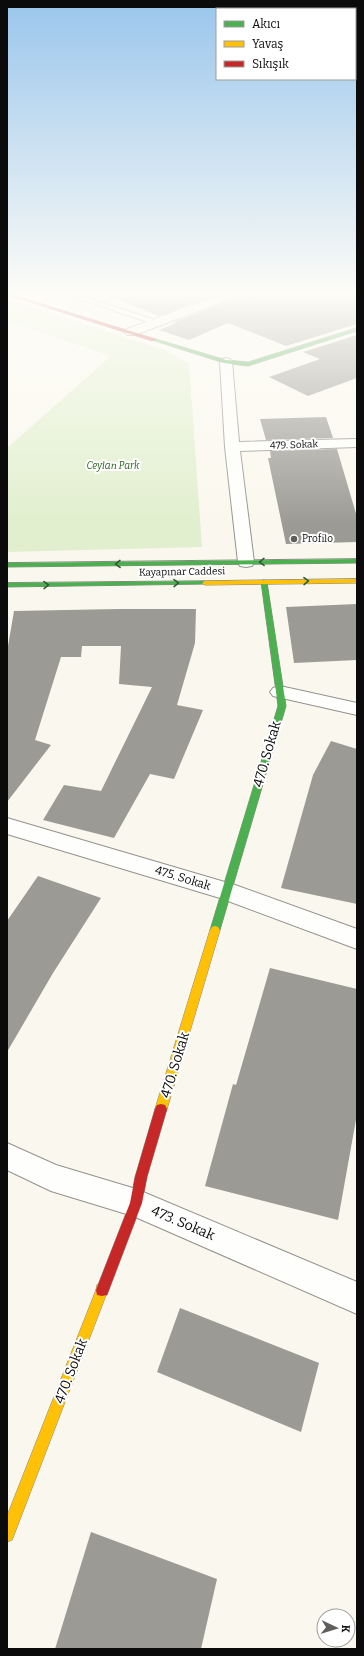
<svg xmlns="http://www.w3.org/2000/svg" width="364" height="1656" font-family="Bitter,serif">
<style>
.green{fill:#e1efce}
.building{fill:#9c9a94}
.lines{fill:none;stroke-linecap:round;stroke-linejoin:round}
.lane-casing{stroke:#93928d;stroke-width:2}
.street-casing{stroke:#93928d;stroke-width:2}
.fast-casing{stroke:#898884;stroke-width:1}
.slow-casing{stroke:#898884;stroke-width:1}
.jam-casing{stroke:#898884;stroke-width:1}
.lane{fill:#fefefc;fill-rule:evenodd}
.street{fill:#fefefc;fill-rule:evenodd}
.fast{fill:#4caf50;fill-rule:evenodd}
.slow{fill:#ffc107;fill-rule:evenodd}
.jam{fill:#c62828;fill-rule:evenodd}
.oneway{stroke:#2c5d2e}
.poi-dot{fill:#5f5e5a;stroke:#fff;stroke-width:1.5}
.labels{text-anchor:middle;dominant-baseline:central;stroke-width:4;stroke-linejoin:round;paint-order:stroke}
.far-street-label{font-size:10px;fill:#0b0b0b;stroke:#fff}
.far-park-label{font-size:10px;font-style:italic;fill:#29611d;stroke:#fff}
.far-poi-label{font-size:10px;fill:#0b0b0b;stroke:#fff;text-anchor:start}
.street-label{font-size:12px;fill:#0b0b0b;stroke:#fff}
.near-street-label{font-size:14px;fill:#0b0b0b;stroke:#fff}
</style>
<rect width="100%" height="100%" fill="#faf8ee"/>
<path class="green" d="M7,300l158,50 24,14 13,183 -195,5v-104l104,-92 -104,-35z"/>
<g class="building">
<path d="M105,293h115l-61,23 -55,-22z"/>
<path d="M243,293h114v31l-71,22 -58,-23 -39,17 -30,-10 17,-7 -2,-1 67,-26z"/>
<path d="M357,335v43l-49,18 -39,-19 51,-18 -17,-7z"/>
<path d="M326,417l7,21 -67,2 -6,-21z"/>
<path d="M337,449l20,68v25l-71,2 -18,-86h3l-1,-7z"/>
<path d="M357,604v56l-63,3 -8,-56z"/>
<path d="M118,609h78l-1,34 -18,62 26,5 -29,69 -24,-5 -36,64 -71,-18 21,-35 37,6 51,-104 -33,-3 2,-38h-39l-1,11h-20l-26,83 16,5 -44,57v-150l7,-41z"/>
<path d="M331,741l26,8v155l-76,-16 32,-113z"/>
<path d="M38,876l63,22 -48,75 -46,79v-131z"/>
<path d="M270,968l87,21v125l-19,106 -133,-34 28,-102 3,1z"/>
<path d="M180,1308l139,55 -18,69 -144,-60z"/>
<path d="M91,1532l126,47 -16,70h-146z"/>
</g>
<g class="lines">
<g class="lane-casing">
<path id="lane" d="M62,293h11l88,29 -4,2h-3z"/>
</g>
<g class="street-casing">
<g id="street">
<path d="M225,293h17l-2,2 -105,40h-8l-2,-3 2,-3z"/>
<path d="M226,358l4,1 2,3 7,80 118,-3v8l-117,4 14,111 -2,4 -6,1 -6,-1 -2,-4 -13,-115 -5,-85 2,-3z"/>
<path d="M280,686l77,17v12l-84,-19 -3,-4 3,-4z"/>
<path d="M7,818l228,67 122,44v20l-137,-51 -213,-64z"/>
<path d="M7,1143l49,22 80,24 221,93v32l-224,-98 -82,-25 -44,-21z"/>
</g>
</g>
<g class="fast-casing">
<g id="fast">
<path d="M357,328v3l-109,35 -24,-3 -72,-23 4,-1 70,21 22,2z"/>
<path d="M357,559v4l-350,4v-4z"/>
<path d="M264,580l3,2 19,124 -66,224 -2,3 -3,1 -3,-1 -2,-3 68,-224 -17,-124z"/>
<path d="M205,581l3,2 -1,1 -200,3v-4z"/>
</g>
</g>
<g class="slow-casing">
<g id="slow">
<path d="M357,579v4l-152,2 -3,-2 3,-2z"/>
<path d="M215,926l3,1 2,3 -53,179 -2,4 -4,1 -4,-1 -2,-4 55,-179 2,-3z"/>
<path d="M102,1284l5,1 1,5 -94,245 -2,5 -5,2v-26l89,-226 1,-5z"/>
</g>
</g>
<g class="jam-casing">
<g id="jam">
<path d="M7,293l149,46v1l-4,1 -145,-46z"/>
<path d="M161,1104l4,1 2,4 -20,68 -5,26 -35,92 -5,1 -5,-1 -1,-5 34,-87 5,-26 20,-68 2,-4z"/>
</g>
</g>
<use href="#lane" class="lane"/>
<use href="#street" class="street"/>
<use href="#fast" class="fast"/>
<use href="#slow" class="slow"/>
<use href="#jam" class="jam"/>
</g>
<defs><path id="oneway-chevron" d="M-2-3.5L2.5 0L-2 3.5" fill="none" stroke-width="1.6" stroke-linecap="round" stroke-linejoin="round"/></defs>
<g class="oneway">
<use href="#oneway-chevron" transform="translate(262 562) rotate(179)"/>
<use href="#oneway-chevron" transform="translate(118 564) rotate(179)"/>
<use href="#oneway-chevron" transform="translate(306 581) rotate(-1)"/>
<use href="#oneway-chevron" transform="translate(176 583) rotate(-1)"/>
<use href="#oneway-chevron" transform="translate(46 585) rotate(-1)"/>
</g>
<linearGradient id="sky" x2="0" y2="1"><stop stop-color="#9ac6ec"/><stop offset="0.56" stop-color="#fdfcf7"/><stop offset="1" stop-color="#fdfcf7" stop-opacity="0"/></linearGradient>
<rect width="364" height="525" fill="url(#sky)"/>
<circle class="poi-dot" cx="294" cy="539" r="4"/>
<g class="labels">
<g class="far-street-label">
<text transform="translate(294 445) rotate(-2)">479. Sokak</text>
<text transform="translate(182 572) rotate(-1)">Kayapınar Caddesi</text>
</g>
<g class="far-park-label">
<text x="113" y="466">Ceylan Park</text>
</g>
<g class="far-poi-label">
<text x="302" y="539">Profilo</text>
</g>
<g class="street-label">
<text transform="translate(183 878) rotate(17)">475. Sokak</text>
</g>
<g class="near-street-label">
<text transform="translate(267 754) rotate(-74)">470. Sokak</text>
<text transform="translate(175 1065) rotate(-73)">470. Sokak</text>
<text transform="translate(183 1223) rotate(23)">473. Sokak</text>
<text transform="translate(71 1371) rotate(-69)">470. Sokak</text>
</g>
</g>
<rect width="364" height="1656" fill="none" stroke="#0b0b0b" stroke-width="16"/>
<rect x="216" y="8" width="140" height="72" fill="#ffffff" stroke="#9d9d9d"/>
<rect x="224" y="21" width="20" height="6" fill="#4caf50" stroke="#9d9d9d"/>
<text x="252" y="28" font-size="12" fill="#0b0b0b">Akıcı</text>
<rect x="224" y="41" width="20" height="6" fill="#ffc107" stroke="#9d9d9d"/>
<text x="252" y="48" font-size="12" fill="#0b0b0b">Yavaş</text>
<rect x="224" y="61" width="20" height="6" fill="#c62828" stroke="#9d9d9d"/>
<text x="252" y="68" font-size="12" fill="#0b0b0b">Sıkışık</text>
<g transform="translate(336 1628) rotate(94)"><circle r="19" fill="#ffffff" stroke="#9d9d9d"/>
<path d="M0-3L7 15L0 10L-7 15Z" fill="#5f5e5a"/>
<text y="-6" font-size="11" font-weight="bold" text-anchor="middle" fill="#0b0b0b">K</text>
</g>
</svg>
